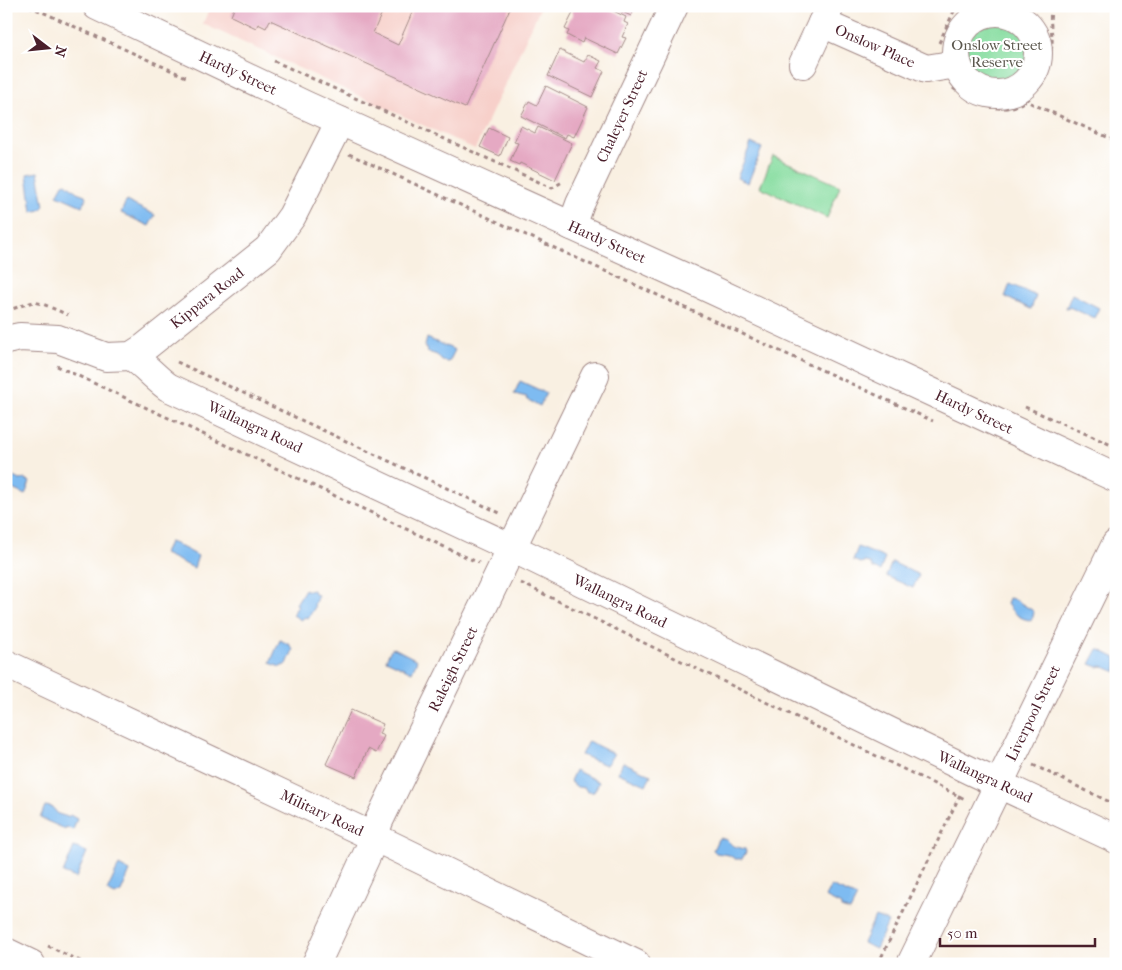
<svg xmlns="http://www.w3.org/2000/svg" width="1122" height="970" font-family="'IM FELL French Canon',serif">
<style>
.built{fill:#f7d0ca}
.green{fill:#87dda0;stroke:#687e66}
.water{fill:#7ebbf1;stroke:#646d8e}
.building{fill:#e5a9c3}
.lines{fill:none;stroke-linecap:round;stroke-linejoin:round}
.minor-casing{stroke:#a28886;stroke-width:30}
.path{stroke:#a28886;stroke-width:3;stroke-dasharray:4 4;stroke-linecap:butt}
.minor{stroke:#fff;stroke-width:28}
.labels{text-anchor:middle;dominant-baseline:central;stroke-width:4;stroke-linejoin:round;paint-order:stroke}
.park-label{font-size:15px;fill:#5c584e;stroke:#fff}
.street-label{font-size:15px;fill:#4a1f2b;stroke:#fff}
</style>
<rect width="100%" height="100%" fill="#fff"/>
<filter id="ink" filterUnits="userSpaceOnUse"><feTurbulence type="fractalNoise" baseFrequency=".02" numOctaves="2"/><feDisplacementMap in="SourceGraphic" scale="10" xChannelSelector="R" yChannelSelector="G"/><feConvolveMatrix kernelMatrix="1 2 1 2 8 2 1 2 1" color-interpolation-filters="sRGB"/></filter>
<filter id="wash" filterUnits="userSpaceOnUse"><feTurbulence type="fractalNoise" baseFrequency=".0096" numOctaves="4" result="noise"/><feDisplacementMap in="SourceGraphic" scale="20" xChannelSelector="R" yChannelSelector="G"/><feGaussianBlur stdDeviation="1.12" result="paint"/><feColorMatrix in="noise" values="0 0 0 0 0 0 0 0 0 0 0 0 0 0 0 0 0 1.4 0 .05"/><feComposite in="paint" operator="in"/></filter>
<g filter="url(#wash)">
<rect width="100%" height="100%" fill="#f9f0e2"/>
<path class="built" d="M210,6h331l-66,143 -272,-125z"/>
<g class="green">
<circle cx="997" cy="53" r="31"/>
<path d="M773,156l67,30 -13,32 -67,-31z"/>
</g>
<g class="water">
<path d="M751,143l11,5 -14,35 -11,-5z"/>
<path d="M38,172l6,34 -4,4 -8,2 -5,-38z"/>
<path d="M66,183l11,9 8,3 1,3 -4,8 -25,-11 6,-11z"/>
<path d="M126,201l29,14 -6,11 -28,-13z"/>
<path d="M1010,284l26,12 -5,13 -26,-12z"/>
<path d="M1072,294l27,14 -5,10 -25,-11 -1,2 -2,-1z"/>
<path d="M427,338l28,12 -6,12 -7,-1 -5,-6 -9,-3 -3,-6z"/>
<path d="M520,381l26,12 -6,13 -14,-7 1,-2 -13,-3z"/>
<path d="M6,474l14,6 5,-1 5,3 -5,13 -19,-9z"/>
<path d="M169,542c4,0 24,11 29,14l-4,12 -30,-14z"/>
<path d="M858,547l27,11 -5,13 -7,-3 -3,-5 -6,-1 -4,1 -7,-3z"/>
<path d="M892,562l27,13 -6,13 -27,-12z"/>
<path d="M305,589l3,2 5,-1 1,4 4,1 -4,10 1,2 -7,11 -3,-1 -4,3 -8,-5 5,-10 -2,-1z"/>
<path d="M1009,598l5,1 18,11 2,2 -1,5 -2,3c-10,0 -19,-8 -24,-16z"/>
<path d="M280,640l10,5 3,5 -6,14 -7,3 -10,-4z"/>
<path d="M394,648l23,12 -5,12 -26,-12 5,-11z"/>
<path d="M1098,649l18,9v14l-14,-6 -4,1 -8,-3z"/>
<path d="M588,741l26,13 -8,11 -25,-10z"/>
<path d="M623,762l28,13 -5,10 -28,-12z"/>
<path d="M575,770l24,12 -5,10h-7l-2,-4 -8,-1 -7,-6z"/>
<path d="M45,806l7,1 6,7 10,3 2,-2 7,4 -4,11 -7,-3 -1,2 -25,-11z"/>
<path d="M720,838l7,2 6,6 12,3 1,3 -4,7h-7l-6,-4 -13,-2 -3,-3 5,-11z"/>
<path d="M74,847l13,5 -11,26 -13,-5z"/>
<path d="M119,865l11,6 -9,21 -6,3 -8,-4z"/>
<path d="M831,886l26,11 -7,14 -9,-3v-3l-16,-8z"/>
<path d="M875,917l13,5 -12,27 -13,-6z"/>
</g>
<g id="blocks">
<g class="building">
<path d="M235,6h81l5,2 1,-2h63l-12,27 25,12 17,-39h96l-46,102 -195,-88 -4,8 -8,-4 -2,4 -25,-12z"/>
<path d="M574,6h22l-1,2 7,3 3,-4 21,10 -2,5 4,2 -6,13 4,1 -8,16 -34,-16 -2,5 -15,-8 2,-4 -4,-2 8,-16 -2,-1z"/>
<path d="M610,6h26l-5,10z"/>
<path d="M560,50l24,12 4,-7 13,6 -4,7 7,3 -12,26 -44,-21z"/>
<path d="M546,86l42,21 -14,30 -7,-3 -2,4 -44,-22 8,-15 8,4z"/>
<path d="M521,126l14,7 3,-6 34,16 -17,37 -35,-17 -1,2 -9,-4 8,-18 -4,-1z"/>
<path d="M489,128l19,9 -8,19 -20,-9z"/>
<path d="M351,710l32,14 -4,10 5,2 -8,17 -8,-4 -12,28 -30,-13z"/>
</g>
</g>
</g>
<g filter="url(#ink)">
<use href="#blocks" fill-opacity="0" stroke="#a28886" stroke-width="1"/>
<g class="lines">
<g class="minor-casing">
<g id="minor">
<path d="M97,6l208,99 386,175 425,198"/>
<circle cx="997" cy="53" r="41"/>
<path d="M822,23l104,46 31,-5"/>
<path d="M803,64l27,-58"/>
<path d="M572,226l8,-22 94,-198"/>
<path d="M6,340l14,-3 38,2 48,18 25,-1 14,-9 123,-98 24,-33 48,-95"/>
<path d="M131,356c14,9 23,21 37,31l344,161 459,223 145,68"/>
<path d="M6,664l368,173 262,127"/>
<path d="M6,952l25,12"/>
<path d="M316,964l53,-114 10,-29 216,-445"/>
<path d="M911,964l205,-420"/>
</g>
</g>
<g class="path">
<path d="M29,6l157,71"/>
<path d="M939,43l15,-32 6,-5"/>
<path d="M274,61l278,127 12,-7"/>
<path d="M953,88c36,27 75,32 92,-17 3,-9 6,-17 7,-26 1,-14 -4,-26 0,-39"/>
<path d="M1008,93l108,48"/>
<path d="M349,154l584,267"/>
<path d="M6,311l27,-9 10,2 25,11"/>
<path d="M177,362l325,152"/>
<path d="M57,366l422,197"/>
<path d="M1025,407l91,40"/>
<path d="M521,583l444,216"/>
<path d="M1033,765l83,40"/>
<path d="M48,946l38,18"/>
<path d="M878,964l82,-169"/>
</g>
<use href="#minor" class="minor"/>
</g>
</g>
<g class="labels">
<g class="park-label">
<text x="997" y="45">Onslow Street<tspan x="997" dy="17">Reserve</tspan></text>
</g>
<g class="street-label">
<text transform="translate(875 46) rotate(24)">Onslow Place</text>
<text transform="translate(238 73) rotate(25)">Hardy Street</text>
<text transform="translate(622 116) rotate(-65)">Chaleyer Street</text>
<text transform="translate(607 242) rotate(24)">Hardy Street</text>
<text transform="translate(207 298) rotate(-38)">Kippara Road</text>
<text transform="translate(974 412) rotate(25)">Hardy Street</text>
<text transform="translate(255 427) rotate(25)">Wallangra Road</text>
<text transform="translate(620 601) rotate(26)">Wallangra Road</text>
<text transform="translate(453 669) rotate(-64)">Raleigh Street</text>
<text transform="translate(1033 713) rotate(-64)">Liverpool Street</text>
<text transform="translate(985 777) rotate(25)">Wallangra Road</text>
<text transform="translate(322 813) rotate(25)">Military Road</text>
</g>
</g>
<rect width="1122" height="970" fill="none" stroke="#fff" stroke-width="25"/>
<g transform="translate(48 48) rotate(106)" stroke="#ffffff" stroke-width="4" paint-order="stroke">
<path d="M0-4L9 19L0 12L-9 19Z" fill="#4a1f2b"/>
<text y="-8" font-size="14" font-weight="bold" text-anchor="middle" fill="#4a1f2b">N</text>
</g>
<path d="M940 938v8h155v-8" fill="none" stroke="#4a1f2b" stroke-width="2.5"/>
<text x="947" y="938" font-size="15" fill="#4a1f2b" stroke="#ffffff" stroke-width="4" paint-order="stroke">50 m</text>
</svg>
